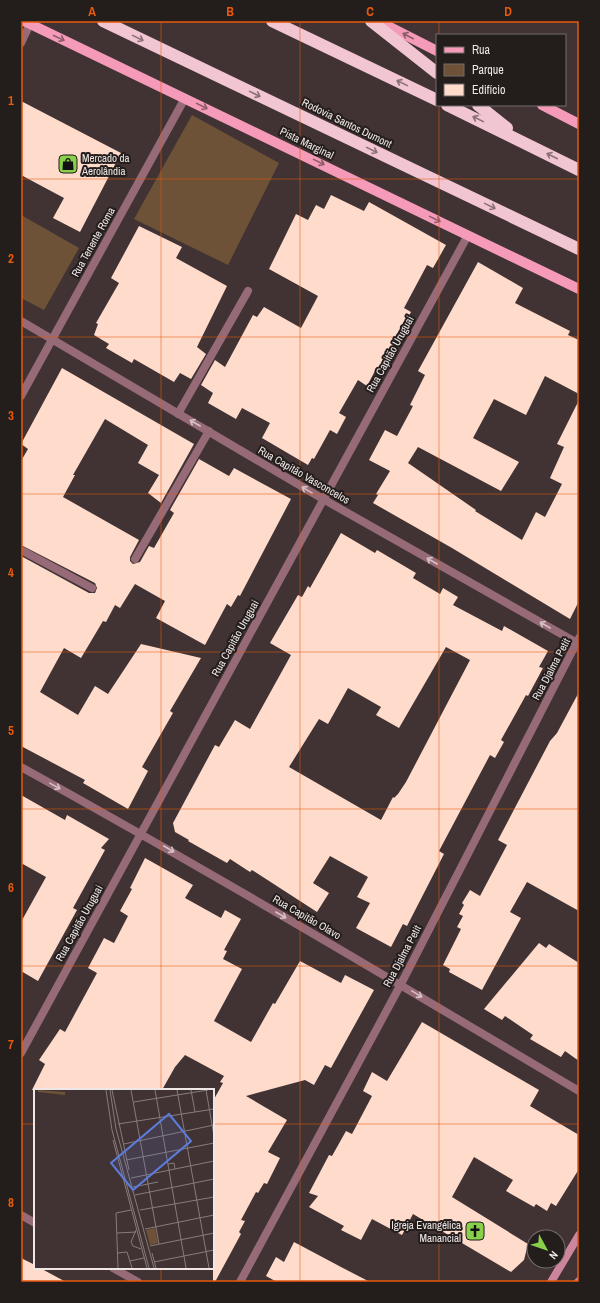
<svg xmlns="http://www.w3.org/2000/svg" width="600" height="1303" font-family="'Archivo Narrow',sans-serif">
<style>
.green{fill:#6d5237}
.building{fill:#ffdbcc;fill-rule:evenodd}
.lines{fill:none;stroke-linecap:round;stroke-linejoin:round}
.street{stroke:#976a78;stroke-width:8}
.secondary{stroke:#cc859d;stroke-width:8}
.primary{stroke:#f59ab8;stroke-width:10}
.highway{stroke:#f2c5d2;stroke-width:12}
.oneway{stroke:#8c5c6a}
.oneway2{stroke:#8a7177}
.oneway3{stroke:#d5c1c5}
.grid{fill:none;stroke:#e8590c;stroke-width:1;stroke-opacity:0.55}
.labels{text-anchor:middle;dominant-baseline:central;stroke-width:4;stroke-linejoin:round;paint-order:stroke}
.street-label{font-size:11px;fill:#efe6e6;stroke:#231d1c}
.poi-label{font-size:11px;fill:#efe6e6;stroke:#231d1c;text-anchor:start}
.inset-road{fill:none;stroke:#877b7b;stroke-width:1}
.view{fill:#5c7cdc;fill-opacity:0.15;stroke:#5c7cdc;stroke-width:2}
.inset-edge{fill:none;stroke:#efe6e6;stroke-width:2}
.neatline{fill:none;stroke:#e8590c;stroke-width:1.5}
.grid-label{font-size:13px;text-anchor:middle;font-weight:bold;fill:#e8590c}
</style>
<rect width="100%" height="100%" fill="#413333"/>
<g class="green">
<path d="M192,115l87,48 -51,102 -94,-46z"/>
<path d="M21,215l58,33 -35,62 -23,-12z"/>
</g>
<g class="building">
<path d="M21,101l100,52 -41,79 -27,-14 11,-20 -43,-23z"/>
<path d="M331,195l33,16 5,-9 77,43 -13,23 -6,-3 -23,43 7,4 -32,59 -3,-2 -9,17 -9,-6 -19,33 7,4 -9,17 -7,-4 -16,29 -2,-1 -4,7 -46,-27 8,-15 -28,-15 -6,11 -28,-16 5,-10 -12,-8 14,-25 10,7 28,-52 4,2 7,-10 37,21 17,-32 -49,-27 27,-55 12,6 8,-15 8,4z"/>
<path d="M139,226l43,21 -6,11 51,28 -30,61 9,7 -15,25 -11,-6 -6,9 -40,-23 -2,4 -26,-15 3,-4 -15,-9 4,-11 -2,-1 23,-40 -8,-5z"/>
<path d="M478,262l45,26 -8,15 55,28 -2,4 11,5v54l-34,-18 -19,39 -32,-16 -21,39 46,24 -18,29 -83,-44 -10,16 68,47 -1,1 47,29 14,-28 9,5 17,-33 -12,-6 14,-31 -7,-3 22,-44v201l-9,18 -118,-71 -79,-45 5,-8 -2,-1 14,-23 -21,-11 16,-30 12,6 16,-30 -3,-1 15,-30 -7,-4z"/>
<path d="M62,368l132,76 -33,59 -13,-10 11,-18 -21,-12 10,-18 -43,-26 -32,56h2l-12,22 76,43 -9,17v4l3,3 7,-2 9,-16 5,2 20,-35 -4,-3 29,-51 30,17 5,-8 57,31 -51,97 -2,-1 -7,12 -4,-3 -22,41 -49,-27 9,-17 -30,-17 -15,24 -5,-3 -9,17 -3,-1 -22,37 -17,-10 -24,44 38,23 17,-29 13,8 33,-50 60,14 -31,53 3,2 -31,54 6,4 -20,38 -45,-26 2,-3 -64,-34v-190l68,37h6l2,-5 -2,-5 -74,-38v-84l7,-12 -7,-5z"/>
<path d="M341,533l34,20 2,-3 39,23 -3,5 27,16 3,-6 15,9 -5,8 49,26 2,-5 44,25 -9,16 4,1 -15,28 -2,-1 -25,45 3,2 -9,16 -5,-3 -51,96 5,3 -37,72 -4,-2 -12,23 -35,-19 14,-25 -13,-6 11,-20 -38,-21 -17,27 16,10 -12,19 -65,-42 -2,2 -20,-13 -3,4 -39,-22 1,-1 -14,-8 -2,-9 42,-78 4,2 16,-27 15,9 41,-74 -21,-12 28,-48 4,2 6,-11 2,2zM446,647l24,13 -64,122 -8,12 -4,4 -1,-1 -12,23 -92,-53 30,-48 9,5 20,-36 33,19 -5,8 23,13z"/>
<path d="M579,692v219l-52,-29 -17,30 11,6 -39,72 -33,-18 1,-3 -7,-4 18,-36 -4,-2 6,-11 -4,-2 5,-9 -2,-2 8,-13 10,6 27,-51 -9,-5 52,-99 7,-8z"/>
<path d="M21,795l44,25 2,-5 42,24 -8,9 4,2 -32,58 4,2 -39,71 -17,-10v-49l25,-45 -25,-14z"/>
<path d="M145,858l48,27 -8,13 36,20 4,-8 16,9 -17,31 3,1 -4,8 19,10 -28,52 37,21 22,-39 2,1 25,-43 41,22 4,-8 29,15 -43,78 -6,-3 -11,20 -9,-5 -59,16 41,24 -19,32 12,6 -13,26 -3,-1 -6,10 -2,-1 -15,28 4,1 -6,11 2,2 -26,48h-2v-181l10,-18 -3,-1 4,-6 -39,-21 -10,12 -13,23h-130l13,-26 -6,-4 21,-31 5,3 32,-59 -9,-5 16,-30 10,5 14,-27 -8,-5 12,-22 -2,-1z"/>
<path d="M539,943l7,5 3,-4 30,19v98l-14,-10 -4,6 -31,-18 3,-4 -28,-19 -3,4 -18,-11z"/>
<path d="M422,1022l117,68 -9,16 49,29v34l-23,37 -5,-3 -4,8 -11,-7 -2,3 -28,-16 7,-11 -39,-23 -22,40 76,47 -4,16 -13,12 -98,-58 -11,21 -30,-16 -11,21 -20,-10 3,-4 -35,-19 9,-11 -9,-3 20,-38 3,1 14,-25 6,3 20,-38 -9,-5 9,-19 15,9z"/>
<path d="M294,1242l47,25 29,15h-93l-11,-6 10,-19 8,5z"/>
<path d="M21,1258l14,7v3h5l26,14h-45z"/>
</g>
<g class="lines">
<g class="street">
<path d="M21,43l9,-19"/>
<path d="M21,321l302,178 256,145"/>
<path d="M21,396l164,-298"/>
<path d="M178,414l70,-123"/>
<path d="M21,550l71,38"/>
<path d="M135,559l74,-128"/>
<path d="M21,767c188,104 373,214 558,324"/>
<path d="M21,1053l447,-818"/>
<path d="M21,1215l14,8"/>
<path d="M113,1268l25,14"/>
<path d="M240,1282l161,-298 178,-346"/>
</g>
<g class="secondary">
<path d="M551,1282l28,-47"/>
<path d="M578,1282l1,-1"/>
</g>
<g class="primary">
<path d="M24,21l555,268"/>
<path d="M378,21l59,30"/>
<path d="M542,105l37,19"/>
</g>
<g class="highway">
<path d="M103,21l476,228"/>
<path d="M272,21l165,79"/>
<path d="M371,21l66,52"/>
<path d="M447,105l132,65"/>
<path d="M478,105l29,23"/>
</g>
</g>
<defs><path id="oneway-shaft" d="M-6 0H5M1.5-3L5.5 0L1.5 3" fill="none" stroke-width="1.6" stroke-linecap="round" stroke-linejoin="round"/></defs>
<g class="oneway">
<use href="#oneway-shaft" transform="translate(408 36) rotate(-153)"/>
<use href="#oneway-shaft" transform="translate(59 38) rotate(25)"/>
<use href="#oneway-shaft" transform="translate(202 106) rotate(26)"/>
<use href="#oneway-shaft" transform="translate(319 162) rotate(26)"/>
<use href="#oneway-shaft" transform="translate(435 219) rotate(26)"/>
</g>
<g class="oneway2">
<use href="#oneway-shaft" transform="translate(138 38) rotate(26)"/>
<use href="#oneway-shaft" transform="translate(402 83) rotate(-154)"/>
<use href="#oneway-shaft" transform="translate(255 94) rotate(26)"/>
<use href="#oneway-shaft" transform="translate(478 119) rotate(-154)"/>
<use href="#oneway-shaft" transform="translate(372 150) rotate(26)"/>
<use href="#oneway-shaft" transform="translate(552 156) rotate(-153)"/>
<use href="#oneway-shaft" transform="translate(490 206) rotate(26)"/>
</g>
<g class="oneway3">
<use href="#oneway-shaft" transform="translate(195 423) rotate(-150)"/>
<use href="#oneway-shaft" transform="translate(307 490) rotate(-149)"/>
<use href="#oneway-shaft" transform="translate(432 561) rotate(-150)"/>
<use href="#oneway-shaft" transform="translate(545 625) rotate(-150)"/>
<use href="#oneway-shaft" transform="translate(55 786) rotate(29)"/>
<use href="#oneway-shaft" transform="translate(169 849) rotate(30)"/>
<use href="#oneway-shaft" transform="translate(281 915) rotate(30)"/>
<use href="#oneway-shaft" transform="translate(417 994) rotate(31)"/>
</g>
<path class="grid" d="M161,21v1069M300,21v1261M439,21v14M439,105v1177M21,179h558M21,337h558M21,494h558M21,652h558M21,809h558M21,966h558M21,1124h14M213,1124h366M161,1268v14"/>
<defs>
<g id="shop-square" transform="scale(1)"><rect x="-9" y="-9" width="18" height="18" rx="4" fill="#88cf4a" stroke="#231d1c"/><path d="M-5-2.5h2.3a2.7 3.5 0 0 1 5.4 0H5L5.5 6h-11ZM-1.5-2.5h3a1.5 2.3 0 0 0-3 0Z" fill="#111"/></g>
<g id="church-square" transform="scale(1)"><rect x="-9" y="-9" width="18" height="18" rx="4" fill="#88cf4a" stroke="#231d1c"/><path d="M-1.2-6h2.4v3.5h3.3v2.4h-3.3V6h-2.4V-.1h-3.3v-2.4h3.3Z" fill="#111"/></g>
</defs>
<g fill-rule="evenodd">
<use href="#shop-square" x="68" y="164"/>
<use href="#church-square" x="475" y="1231"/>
</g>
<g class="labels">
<g class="street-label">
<text transform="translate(347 123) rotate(26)">Rodovia Santos Dumont</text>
<text transform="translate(307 143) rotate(26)">Pista Marginal</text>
<text transform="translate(93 242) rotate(-61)">Rua Tenente Roma</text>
<text transform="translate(390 354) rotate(-61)">Rua Capitão Uruguai</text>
<text transform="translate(304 475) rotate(30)">Rua Capitão Vasconcelos</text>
<text transform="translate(235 638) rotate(-61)">Rua Capitão Uruguai</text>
<text transform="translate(551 669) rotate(-62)">Rua Djalma Petit</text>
<text transform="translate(307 917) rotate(30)">Rua Capitão Olavo</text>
<text transform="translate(79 923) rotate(-61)">Rua Capitão Uruguai</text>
<text transform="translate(402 956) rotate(-62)">Rua Djalma Petit</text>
</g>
<g class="poi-label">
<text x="82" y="158">Mercado da<tspan x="82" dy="13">Aerolândia</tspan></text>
<text x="461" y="1225" text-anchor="end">Igreja Evangélica<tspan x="461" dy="13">Manancial</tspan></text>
</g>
</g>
<g transform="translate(34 1089)">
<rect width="180" height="180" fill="#413333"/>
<path d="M4,1l27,2v3l-27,-3zM121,139l3,15 -8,2 -4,-15z" fill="#6d5237"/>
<path class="inset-road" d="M72,1l6,40 37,138M76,1l6,39 38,139M78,1l17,80M97,1l28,154M121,1l31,178M143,1l32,178M157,1l4,22M172,1l8,46M100,13l74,-12M84,35l96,-15M79,51l34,128M90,55l90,-19M92,71l88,-17M134,75l6,-1 1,6M97,89l83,-17M99,98l25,-5M101,106l79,-16M106,121l74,-13M111,140l69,-14M102,141l-5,12 2,4 8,3M83,144l19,-1M116,157l64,-13M84,164l9,-1 5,16M118,164l4,15M96,172l14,-3M120,173l60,-12M84,179l-2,-55 15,-3"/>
<path class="view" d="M135,25l22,27 -58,49 -22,-27z"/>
<rect width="180" height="180" class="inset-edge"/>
</g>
<rect width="600" height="1303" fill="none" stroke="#231d1c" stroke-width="44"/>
<rect x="436" y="34" width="130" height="72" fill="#231d1c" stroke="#756d6d"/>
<rect x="444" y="47" width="20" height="6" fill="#f59ab8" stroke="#756d6d"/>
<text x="472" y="54" font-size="12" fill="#efe6e6">Rua</text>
<rect x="444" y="64" width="20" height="12" fill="#6d5237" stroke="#756d6d"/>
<text x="472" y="74" font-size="12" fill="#efe6e6">Parque</text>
<rect x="444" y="84" width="20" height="12" fill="#ffdbcc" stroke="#756d6d"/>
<text x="472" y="94" font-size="12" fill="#efe6e6">Edifício</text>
<g transform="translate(546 1249) rotate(130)"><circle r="19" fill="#231d1c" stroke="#756d6d"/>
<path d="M0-3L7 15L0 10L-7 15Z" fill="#88cf4a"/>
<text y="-6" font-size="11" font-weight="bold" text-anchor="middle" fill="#efe6e6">N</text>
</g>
<rect x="22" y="22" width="556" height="1259" class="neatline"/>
<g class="grid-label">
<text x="92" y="16">A</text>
<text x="230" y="16">B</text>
<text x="370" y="16">C</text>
<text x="508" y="16">D</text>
<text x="11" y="105">1</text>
<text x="11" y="263">2</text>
<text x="11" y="420">3</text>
<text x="11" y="577">4</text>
<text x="11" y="735">5</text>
<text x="11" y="892">6</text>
<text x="11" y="1049">7</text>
<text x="11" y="1207">8</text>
</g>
</svg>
